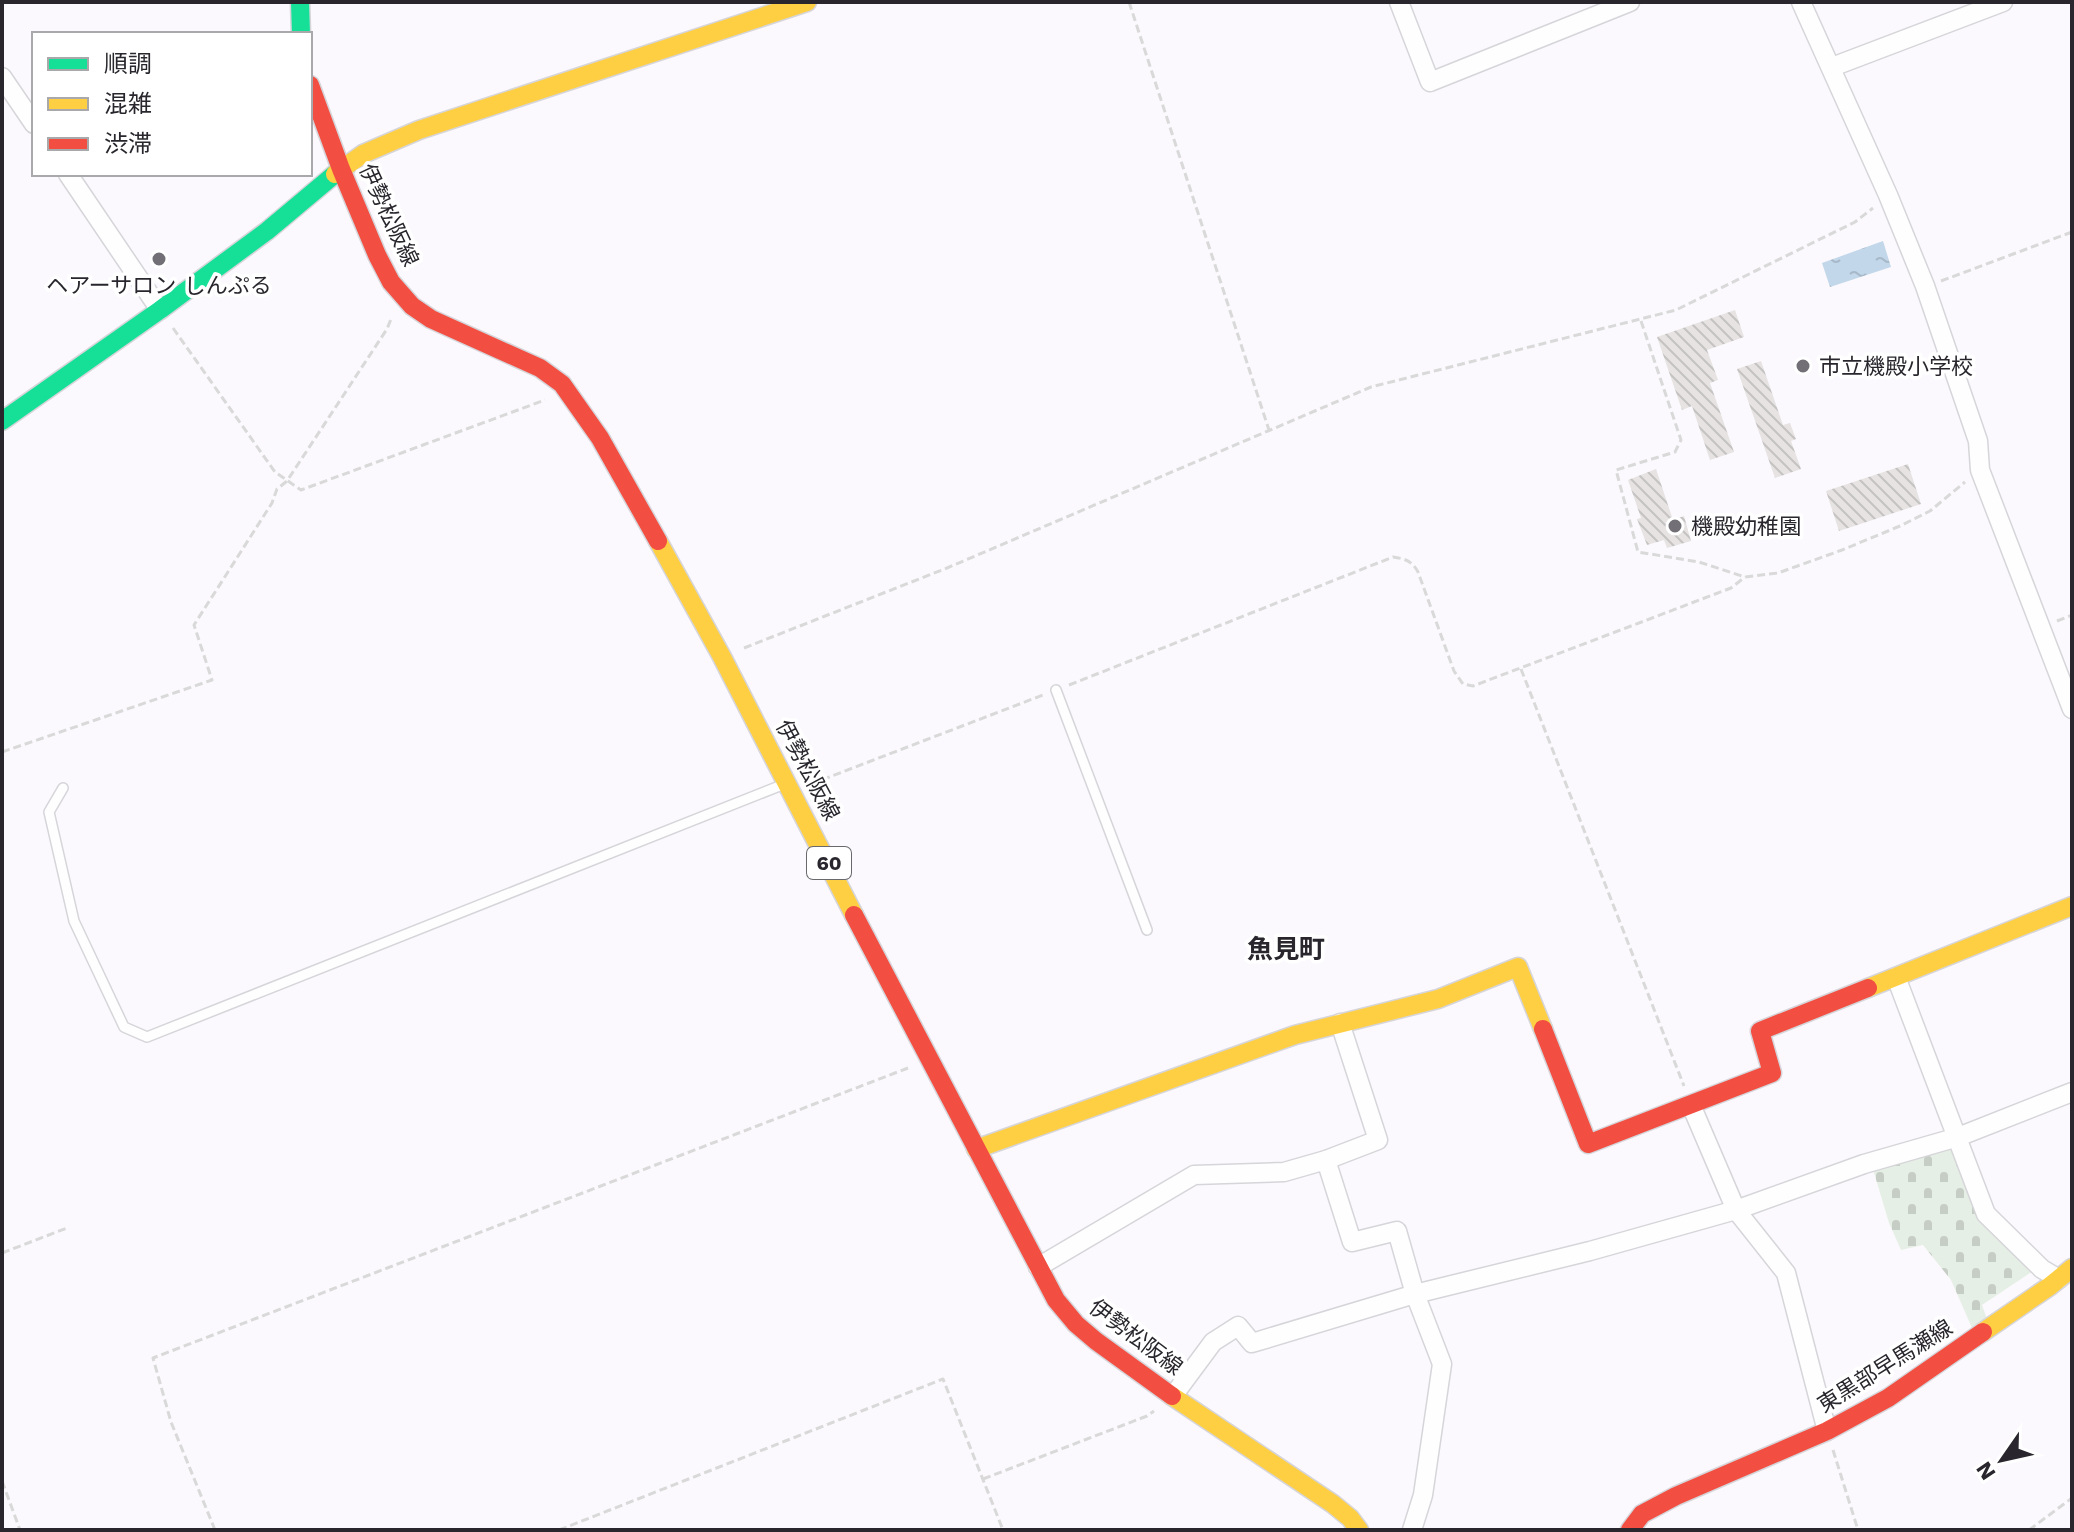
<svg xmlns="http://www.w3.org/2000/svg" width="2074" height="1532" font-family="'Work Sans','Noto Sans JP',sans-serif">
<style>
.cemetery{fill:url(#cemetery-stones)}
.water{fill:url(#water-ripples)}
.building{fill:url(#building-back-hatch)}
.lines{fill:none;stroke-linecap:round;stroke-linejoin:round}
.lane-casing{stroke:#d6d5d9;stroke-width:12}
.street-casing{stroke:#d6d5d9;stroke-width:21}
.fast-casing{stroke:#d6d5d9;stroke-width:21}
.slow-casing{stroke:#d6d5d9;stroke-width:21}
.jam-casing{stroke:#d6d5d9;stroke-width:21}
.path{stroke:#d9d9d9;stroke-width:3;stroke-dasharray:8 4;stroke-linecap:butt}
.lane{stroke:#fefeff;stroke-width:9}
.street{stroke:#fefeff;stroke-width:18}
.fast{stroke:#16e098;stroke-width:18}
.slow{stroke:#ffcf43;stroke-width:18}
.jam{stroke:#f24e42;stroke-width:18}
.poi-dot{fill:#727076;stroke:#fff;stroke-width:3}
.labels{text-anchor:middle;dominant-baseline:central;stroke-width:7;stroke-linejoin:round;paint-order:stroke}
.shield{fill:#fff;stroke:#69686c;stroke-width:2}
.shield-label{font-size:20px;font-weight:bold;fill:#29272d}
.street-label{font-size:22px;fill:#29272d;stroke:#fff}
.poi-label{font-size:22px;fill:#29272d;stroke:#fff;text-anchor:start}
.quarter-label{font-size:26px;font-weight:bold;fill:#29272d;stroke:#fff}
</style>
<defs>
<pattern id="cemetery-stones" width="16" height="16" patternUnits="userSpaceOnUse" patternTransform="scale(2)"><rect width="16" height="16" fill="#e6efe5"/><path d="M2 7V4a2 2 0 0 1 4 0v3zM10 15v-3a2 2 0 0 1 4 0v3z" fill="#c5cdc5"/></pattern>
<pattern id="water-ripples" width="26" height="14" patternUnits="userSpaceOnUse" patternTransform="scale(2)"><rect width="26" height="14" fill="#c2d7ea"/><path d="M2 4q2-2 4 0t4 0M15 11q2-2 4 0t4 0" fill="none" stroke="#a7b9c9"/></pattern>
<pattern id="building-back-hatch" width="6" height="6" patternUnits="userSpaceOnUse" patternTransform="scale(2)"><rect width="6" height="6" fill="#e6e3e2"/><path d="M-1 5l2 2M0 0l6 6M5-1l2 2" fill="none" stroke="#c5c3c2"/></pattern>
</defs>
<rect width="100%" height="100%" fill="#fbf9fd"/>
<path class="cemetery" d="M1949,1145l32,74 52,52 -51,34 5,14 -15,9 -21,-48 -28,-35 -22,5 -12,-27 -17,-57 49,-8z"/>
<path class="water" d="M1883,241l8,26 -61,20 -8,-24z"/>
<g class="building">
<path d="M1735,310l9,27 -37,13 11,30 -8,3 24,69 -24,8 -18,-54 -10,4 -25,-73z"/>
<path d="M1761,361l22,64 7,-2 6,16 -5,2 10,28 -26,9 -38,-109z"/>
<path d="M1908,464l13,40 -82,27 -13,-40z"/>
<path d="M1656,469l17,51 11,-4 7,25 -24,7 -3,-8 -17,5 -10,-26 4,-1 -13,-38z"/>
</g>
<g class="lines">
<g class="lane-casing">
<g id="lane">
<path d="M1056,690l91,240"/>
<path d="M63,788l-14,24 25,109 50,106 23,10 635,-252"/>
</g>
</g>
<g class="street-casing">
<g id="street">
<path d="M1399,2l31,80 200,-80"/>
<path d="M1801,2l87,193 37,91 53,155 2,29 92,239"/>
<path d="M1832,67l171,-65"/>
<path d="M2,77l32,47"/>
<path d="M68,174l92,136"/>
<path d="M1896,977l90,237 56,55 17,10"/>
<path d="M1691,1105l45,105 50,63 41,158"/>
<path d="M1326,1160l52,-20 -38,-117"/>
<path d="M1038,1267l156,-92 90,-3 42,-12 26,82 45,-11 18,63 27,70 -19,131 -11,35"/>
<path d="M1173,1396l40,-54 25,-16 14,17 163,-49 175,-43 146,-41 128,-46 94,-27 114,-45"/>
</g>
</g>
<g class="fast-casing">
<g id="fast">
<path d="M300,2l1,32"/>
<path d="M2,421l158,-111 107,-79 68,-57"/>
</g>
</g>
<g class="slow-casing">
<g id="slow">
<path d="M335,174l28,-20 56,-24 388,-128"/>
<path d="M658,541l64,116 132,258"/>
<path d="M1868,988l204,-82"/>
<path d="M976,1149l319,-114 143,-36 80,-32 25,62"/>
<path d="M1983,1332l67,-46 22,-18"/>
<path d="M1172,1396l161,108 17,14 9,12"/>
</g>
</g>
<g class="jam-casing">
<g id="jam">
<path d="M310,85l31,84 36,86 14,27 21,24 19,13 109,49 22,16 38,54 58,103"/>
<path d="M854,915l202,385 20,24 20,17 76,55"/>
<path d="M1543,1029l45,115 184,-71 -12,-42 108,-43"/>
<path d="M1630,1530l12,-16 34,-18 151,-65 61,-33 95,-66"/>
</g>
</g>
<g class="path">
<path d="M1129,2l140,428"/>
<path d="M1941,281l131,-49"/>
<path d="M1641,321l40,119 -6,12 -59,18 22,82 61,10 46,15 33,-4 64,-23 58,-24 30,-15 35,-29"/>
<path d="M173,328l102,144 26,18 244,-90"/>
<path d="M2057,621l15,-6"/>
<path d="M744,648l203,-80 424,-181 305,-77 179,-88 18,-14"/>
<path d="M1521,669l163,417"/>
<path d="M1069,685l324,-128c13,2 19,4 25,15l36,99 9,13 10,2 258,-98 14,-11"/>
<path d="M2,752l210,-72 -18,-55 78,-122 5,-14 10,-8 100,-152 4,-10"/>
<path d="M811,784l232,-89"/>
<path d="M2,1253l65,-25"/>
<path d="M1833,1450l25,80"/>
<path d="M983,1479l164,-63 7,-5"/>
<path d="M2,1481l18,49"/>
<path d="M215,1530l-44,-108 -18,-64 755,-290"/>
<path d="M559,1530l384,-151 60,151"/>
<path d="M2029,1530l43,-32"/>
</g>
<use href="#lane" class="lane"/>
<use href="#street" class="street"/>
<use href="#fast" class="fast"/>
<use href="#slow" class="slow"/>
<use href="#jam" class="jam"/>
</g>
<g class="poi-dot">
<circle cx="159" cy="259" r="8"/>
<circle cx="1803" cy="366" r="8"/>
<circle cx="1675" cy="526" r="8"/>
</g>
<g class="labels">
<rect class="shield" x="807" y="847" width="44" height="32" rx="6"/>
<g class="shield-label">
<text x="829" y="863">60</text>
</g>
<g class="street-label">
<text transform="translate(389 215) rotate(65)">伊勢松阪線</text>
<text transform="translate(808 770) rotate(62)">伊勢松阪線</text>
<text transform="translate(1136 1337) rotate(37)">伊勢松阪線</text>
<text transform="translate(1885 1366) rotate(-32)">東黒部早馬瀬線</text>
</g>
<g class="poi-label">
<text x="159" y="285" text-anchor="middle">ヘアーサロン しんぷる</text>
<text x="1819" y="366">市立機殿小学校</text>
<text x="1691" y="526">機殿幼稚園</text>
</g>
<g class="quarter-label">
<text x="1286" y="949">魚見町</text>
</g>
</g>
<rect width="2074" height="1532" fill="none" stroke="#29272d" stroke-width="8"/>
<rect x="32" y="32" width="280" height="144" fill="#ffffff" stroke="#a9a9ab" stroke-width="2"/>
<rect x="48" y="58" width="40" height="12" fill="#16e098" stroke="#a9a9ab" stroke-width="2"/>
<text x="104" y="72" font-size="24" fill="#29272d">順調</text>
<rect x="48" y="98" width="40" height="12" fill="#ffcf43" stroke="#a9a9ab" stroke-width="2"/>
<text x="104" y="112" font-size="24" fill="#29272d">混雑</text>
<rect x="48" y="138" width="40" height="12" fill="#f24e42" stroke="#a9a9ab" stroke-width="2"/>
<text x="104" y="152" font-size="24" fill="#29272d">渋滞</text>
<g transform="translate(2002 1460) rotate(236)" stroke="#ffffff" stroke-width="6" paint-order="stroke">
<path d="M0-6L14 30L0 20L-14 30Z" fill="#29272d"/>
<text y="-12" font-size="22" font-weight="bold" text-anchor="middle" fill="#29272d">N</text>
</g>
</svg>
